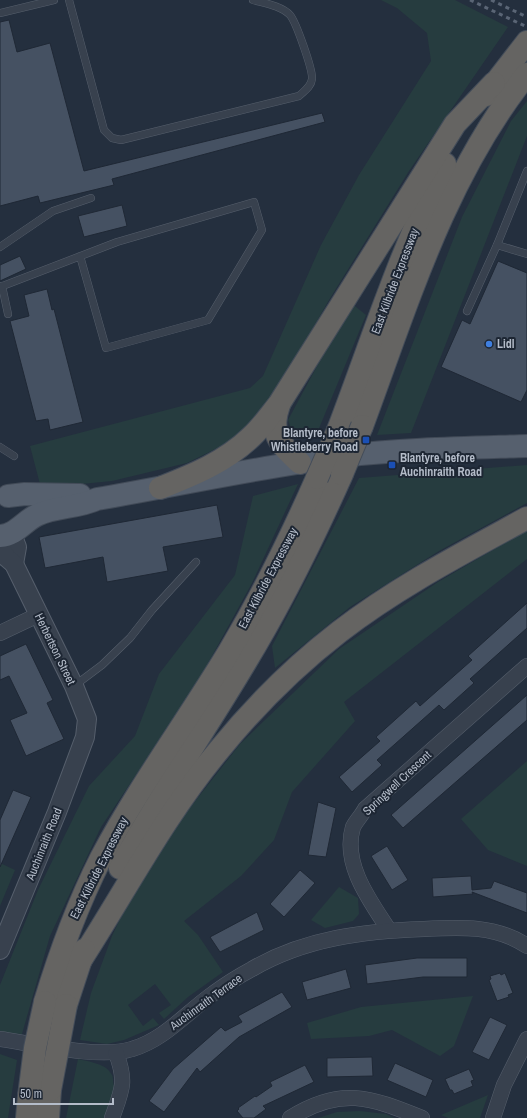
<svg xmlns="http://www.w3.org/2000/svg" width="527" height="1118" font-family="'Archivo Narrow',sans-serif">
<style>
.green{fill:#263c3f}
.building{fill:#455162;stroke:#1f2835}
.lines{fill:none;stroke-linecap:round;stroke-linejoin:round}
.service-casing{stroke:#565f6c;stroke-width:8}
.minor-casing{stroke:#565f6c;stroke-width:16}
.tertiary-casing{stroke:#565f6c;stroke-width:20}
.primary-casing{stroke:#414a57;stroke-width:24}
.trunk-casing{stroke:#434c59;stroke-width:24}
.service{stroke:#38414e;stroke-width:7}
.minor{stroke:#38414e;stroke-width:15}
.tertiary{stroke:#38414e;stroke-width:18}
.primary{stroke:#56606e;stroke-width:22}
.trunk{stroke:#656462;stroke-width:22}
.rail{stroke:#5a6575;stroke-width:3;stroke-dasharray:4 4;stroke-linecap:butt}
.trunk-bridge-casing{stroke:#434c59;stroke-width:24;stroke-linecap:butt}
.trunk-bridge{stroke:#656462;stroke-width:22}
.shop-dot{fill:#3f7fe0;stroke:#1d2633;stroke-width:1.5}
.transit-dot{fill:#1a4fb4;stroke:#1d2633;stroke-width:1.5}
.labels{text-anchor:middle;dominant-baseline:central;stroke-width:4;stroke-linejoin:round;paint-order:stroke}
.street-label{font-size:12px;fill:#b4bcc9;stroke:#1d2633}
.poi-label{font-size:12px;font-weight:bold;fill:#b4bcc9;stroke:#1d2633;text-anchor:start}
</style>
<rect width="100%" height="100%" fill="#242f3e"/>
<g class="green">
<path d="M381,0h74l53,27 -99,144 -80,129 -49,86 -44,53 -49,24 -75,18 -71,7 -11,-42 220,-58 13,-12 58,-131 38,-70 72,-114 -4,-28 -30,-25z"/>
<path d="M527,101v35l-116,297 -34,2 85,-218 49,-96z"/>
<path d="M351,303l15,12 -51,123 -22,-4 -5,-14z"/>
<path d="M527,465v38l-88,48 -89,56 -75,61 -3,-22 87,-168z"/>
<path d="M298,484l-46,99 -57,104 -94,140 -51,109 -28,98 -22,-1v-48l38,-95 51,-104 46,-50 24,-62 76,-99 18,-79z"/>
<path d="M527,530v29l-183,143 11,19 -63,71 -18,48 -33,36 -57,45 14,14 25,37 -35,25 -24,22 -5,-6 12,-8 -16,-21 -27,21 15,21 10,-8 6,7 -35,15 -17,4 -27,-4 11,-47 21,-57 24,-51 49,-71 55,-70 99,-95 99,-67z"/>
<path d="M527,761v105l-39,-16 -27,-31z"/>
<path d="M0,863l15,7 -15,36z"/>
<path d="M339,887l19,11 1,16 -6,7 -28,7 -14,-8z"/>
<path d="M473,996l-19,50 -14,10 -48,-26 -23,6 -58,3 -4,-16 54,-16z"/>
<path d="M0,1054l17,6 -9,58h-8z"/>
<path d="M78,1059c11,3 28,4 34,16 2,4 0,8 3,12l-11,31h-38z"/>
<path d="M488,1095l-8,23h-32l-7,-3z"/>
<path d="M360,1111l26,3 8,4h-76l19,-6z"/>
</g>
<g class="building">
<path d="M9,20l8,32 33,-9 34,128 238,-58 3,9 -213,57 2,6 -74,18 -2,-7 -38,10v-184z"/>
<path d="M122,205l5,21 -43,11 -6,-21z"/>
<path d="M20,256l6,13 -26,12v-16z"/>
<path d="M498,261l29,12v117l-6,12 -80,-35 21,-47 8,4z"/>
<path d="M47,289l5,21 2,-1 29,113 -33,8 -2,-11 -12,2 -26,-100 19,-5 -5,-21z"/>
<path d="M217,505l6,32 -60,10 5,24 -61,11 -4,-25 -58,11 -6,-31z"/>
<path d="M527,603v25l-57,51 4,4 -30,27 -5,-5 -62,55 5,5 -30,27 -13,-15 41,-36 -4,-4 40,-36 4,5 52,-46 -4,-4z"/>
<path d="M26,644l27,56 -6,3 17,36 -38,17 -16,-36 17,-7 -18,-37 -9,4v-24z"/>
<path d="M527,695v25l-124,108 -12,-13z"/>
<path d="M13,790l18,7 -31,70v-47z"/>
<path d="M318,802l18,6 -10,49 -18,-2z"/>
<path d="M387,846l21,34 -16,10 -21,-34z"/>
<path d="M300,870l15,13 -31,34 -14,-13z"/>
<path d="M471,876l1,14 19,-2 3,-7 33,12v20l-55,-21 1,2 -40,3 -1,-19z"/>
<path d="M257,912l7,18 -44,22 -10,-15z"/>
<path d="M417,958h50v19h-44l-56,7 -2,-19z"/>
<path d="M346,969l5,19 -44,12 -5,-18z"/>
<path d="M500,973l1,2 4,-2 8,20 -5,2 1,2 -12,4 -8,-21 2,-1 -1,-3z"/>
<path d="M282,992l10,15 -53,30 -39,35 -3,-4 -33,44 -15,-11 24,-32 48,-42 4,4 17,-9 -4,-6z"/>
<path d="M490,1017l17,8 -18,35 -17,-8z"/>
<path d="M372,1057l1,19 -46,1v-19z"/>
<path d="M395,1063l38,17 -7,17 -39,-17z"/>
<path d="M305,1065l9,17 -51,24 3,3 -12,9h-11l-6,-7 2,-2 -1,-1 17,-12 1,1 16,-11 -2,-4z"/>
<path d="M469,1069l5,11 -3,1 2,5 -19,8 -2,-4h-2l-5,-11z"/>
</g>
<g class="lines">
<g class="service-casing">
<g id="service">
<path d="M69,0l35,130 8,8 9,2 178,-44c5,-5 12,-9 13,-17 1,-9 -16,-57 -22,-64 -8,-9 -26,-12 -37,-15"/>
<path d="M0,13l54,-13"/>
<path d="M497,245l30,-74"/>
<path d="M0,247l53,-36 38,-13"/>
<path d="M2,286l6,28"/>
<path d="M0,287l117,-45 137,-40 8,28 -54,90 -102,28 -26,-92"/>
<path d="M467,311l30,-66 30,9"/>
<path d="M0,447l14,9"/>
<path d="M74,686l28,-21 28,-27 22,-28 44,-48"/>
</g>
</g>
<g class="minor-casing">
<g id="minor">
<path d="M0,633l38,-18"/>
<path d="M389,930c-19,-29 -47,-66 -36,-103 3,-6 9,-12 12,-18l162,-143"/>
<path d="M0,1039c34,5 101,20 132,10 32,-9 55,-37 82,-56 12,-9 25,-17 38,-24 53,-31 113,-38 172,-40 36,-2 72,-4 103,17"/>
<path d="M112,1118c10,-28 15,-36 4,-65"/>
<path d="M290,1118c51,-32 80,-21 132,0"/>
<path d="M493,1118l11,-33 23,-46"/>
</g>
</g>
<g class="tertiary-casing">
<g id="tertiary">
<path d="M12,534l5,13 -3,17"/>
<path d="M0,547l7,11 7,6 60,122 13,33 -2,18 -28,75 -57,138"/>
</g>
</g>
<g class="primary-casing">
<g id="primary">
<path d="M8,496l17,-2 55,1"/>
<path d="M0,536c16,-1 23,-14 37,-21 19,-9 41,-7 60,-16 81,-14 163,-32 245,-43 61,-7 123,-8 185,-10"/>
</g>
</g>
<g class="trunk-casing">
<g id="trunk">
<path d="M486,95l41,-53"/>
<path d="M279,405c-10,29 0,38 21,58"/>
<path d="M362,426c45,-121 83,-250 165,-352"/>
<path d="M338,430c34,-89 63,-182 107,-266"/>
<path d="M160,488c33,-13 65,-26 91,-51 11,-10 19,-22 28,-33l176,-280 39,-41"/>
<path d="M120,868c38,-70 84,-136 125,-205 37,-61 68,-124 97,-189"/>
<path d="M79,963c46,-71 85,-147 140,-213 35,-43 76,-84 120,-118 58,-45 124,-79 188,-114"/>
<path d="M45,1002c15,-50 33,-98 56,-144 38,-72 87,-138 129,-208 33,-56 61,-113 87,-172"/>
<path d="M66,1005l18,-55"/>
<path d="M27,1118l2,-22"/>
<path d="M48,1118l2,-28"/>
</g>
</g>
<use href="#service" class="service"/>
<use href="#minor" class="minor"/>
<use href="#tertiary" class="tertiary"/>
<use href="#primary" class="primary"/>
<use href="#trunk" class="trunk"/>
<g class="rail">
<path d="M470,0l57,27"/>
<path d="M491,0l36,17"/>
</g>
<g class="trunk-bridge-casing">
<g id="trunk-bridge">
<path d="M342,474l20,-48"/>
<path d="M317,478l21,-48"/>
<path d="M50,1090l16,-85"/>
<path d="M29,1096l6,-48 10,-46"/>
</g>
</g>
<use href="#trunk-bridge" class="trunk-bridge"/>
</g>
<circle class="shop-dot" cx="489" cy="344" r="4"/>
<g class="transit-dot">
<rect x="362" y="436" width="8" height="8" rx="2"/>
<rect x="388" y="461" width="8" height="8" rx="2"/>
</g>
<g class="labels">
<g class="street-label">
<text transform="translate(395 281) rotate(-69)">East Kilbride Expressway</text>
<text transform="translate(268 578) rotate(-62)">East Kilbride Expressway</text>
<text transform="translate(55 649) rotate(64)">Herbertson Street</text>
<text transform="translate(397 783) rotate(-43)">Springwell Crescent</text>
<text transform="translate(44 844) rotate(-68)">Auchinraith Road</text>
<text transform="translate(99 868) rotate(-63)">East Kilbride Expressway</text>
<text transform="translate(206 1002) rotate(-36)">Auchinraith Terrace</text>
</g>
<g class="poi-label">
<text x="497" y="344">Lidl</text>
<text x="358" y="433" text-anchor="end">Blantyre, before<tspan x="358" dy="14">Whistleberry Road</tspan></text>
<text x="400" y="458">Blantyre, before<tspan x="400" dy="14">Auchinraith Road</tspan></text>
</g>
</g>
<path d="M14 1098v6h99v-6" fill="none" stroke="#b4bcc9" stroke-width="2"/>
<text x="20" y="1098" font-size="12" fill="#b4bcc9" stroke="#1d2633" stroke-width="3" paint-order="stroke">50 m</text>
</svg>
